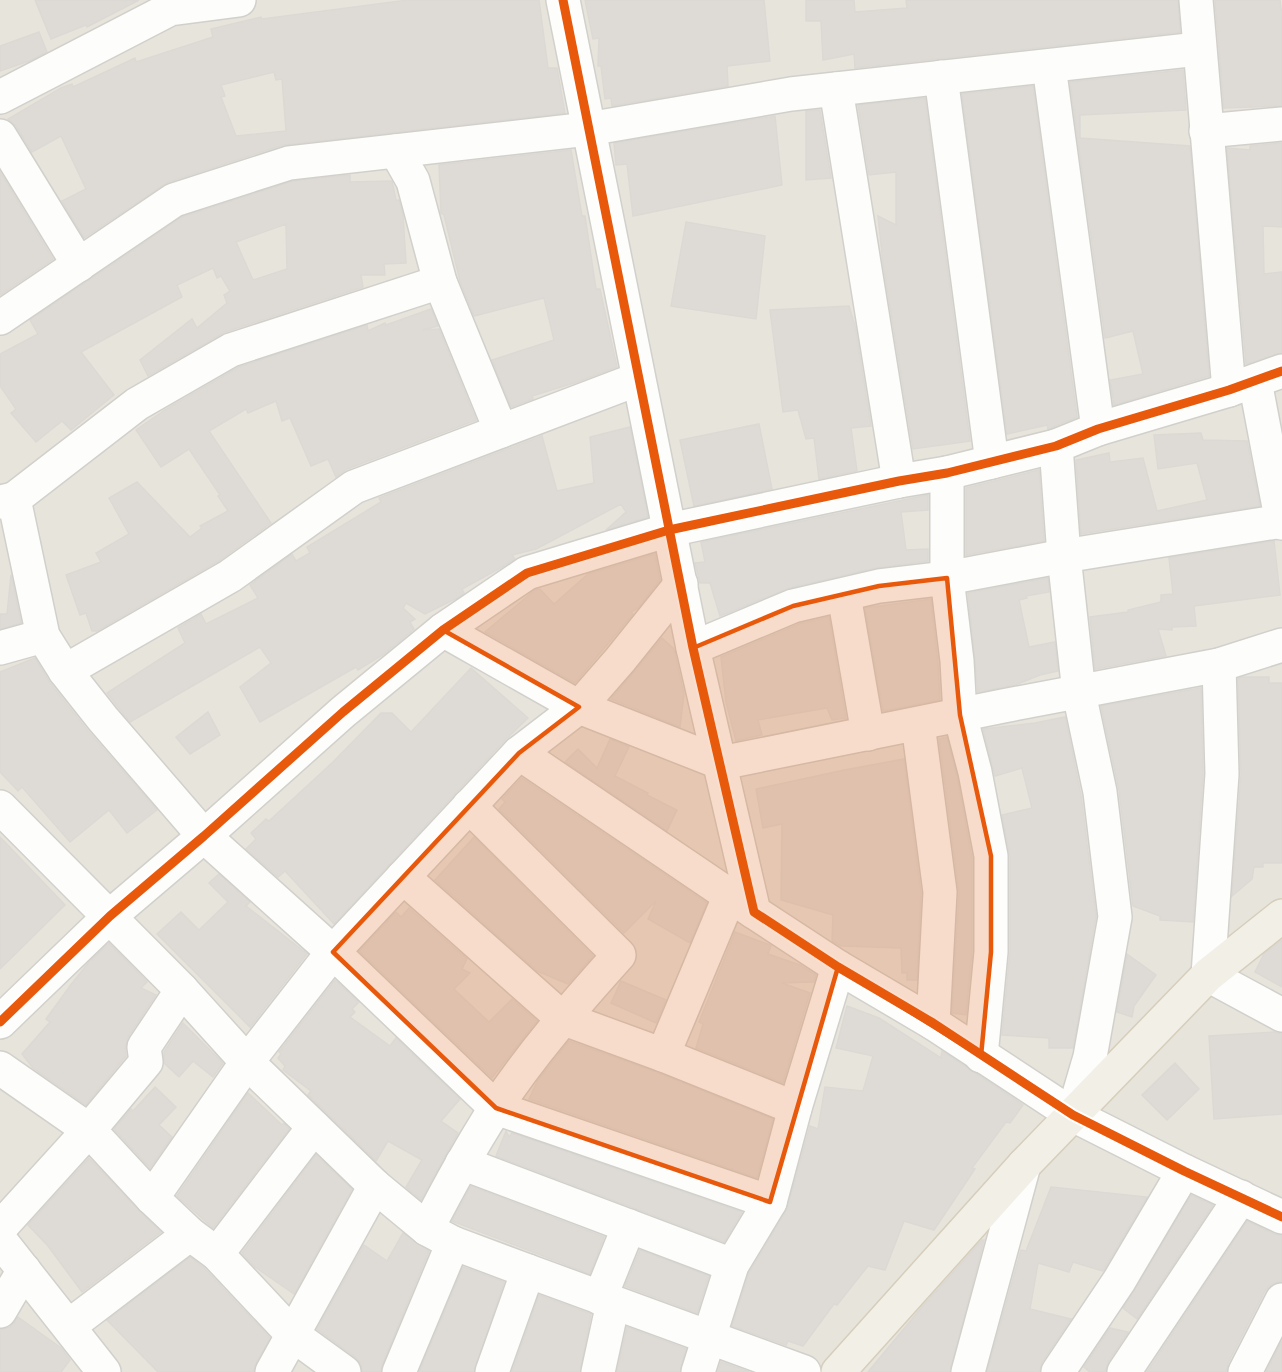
<svg xmlns="http://www.w3.org/2000/svg" width="1282" height="1372" font-family="'Titillium Web',sans-serif">
<style>
.residential{fill:#e7e4dc}
.building{fill:#dedbd6;stroke:#dcd9d4;stroke-width:1.5;fill-rule:evenodd}
.lines{fill:none;stroke-linecap:round;stroke-linejoin:round}
.minor-casing{stroke:#d2d0cb;stroke-width:36}
.major-casing{stroke:#d6cebb;stroke-width:36}
.minor{stroke:#fdfdfc;stroke-width:33}
.major{stroke:#f2efe6;stroke-width:33}
.cycleway-casing{stroke:#fff;stroke-width:13}
.cycleway{stroke:#e8590c;stroke-width:9}
.marked{fill:#e8590c;fill-opacity:0.2;stroke:#e8590c;stroke-width:4.5;stroke-linejoin:round}
</style>
<rect width="100%" height="100%" fill="#f4f2ee"/>
<rect class="residential" x="0" y="0" width="1282" height="1372"/>
<g class="building">
<path d="M35,0h104l-52,27 -1,-2 -35,14z"/>
<path d="M408,0h131l9,68h9l8,45 -282,32 -115,37 -84,56 -22,-37 24,-12 -25,-53 -29,16 -16,-26 -8,-7 53,-31 11,-4 1,3 62,-29 1,4 77,-25 -2,-8 50,-12 1,2zM274,72l2,8 6,-1 4,52 -50,5 -15,-39 4,-1 -4,-11z"/>
<path d="M585,0h179l6,61 -43,5 1,20 -116,20 -1,-8 -6,1 -4,-33h-3l1,-28 -6,1z"/>
<path d="M806,0h48l1,12 52,-4 -1,-8h272l2,32 -325,36 -1,-14 -31,6 -2,-39h-15z"/>
<path d="M1215,0h65l2,16v90l-58,2z"/>
<path d="M39,32l8,20 -18,9 -29,10v-25z"/>
<path d="M1183,70l3,40 -106,5v23l110,8 19,230 -95,29 -4,-25 33,-6 -10,-43 -28,7 -35,-256z"/>
<path d="M1033,86l44,331 -29,12 -1,-4 -40,9 -45,-340z"/>
<path d="M925,98l45,343 -57,8 -30,-186 -5,-47 18,9v-53l-27,3 -11,-70z"/>
<path d="M820,110l11,68 -25,2v-69z"/>
<path d="M775,116l7,69 -149,31 -6,-52 -11,1 -2,-22z"/>
<path d="M1282,143v84l-19,-1 1,48 18,-2v81l-36,11 -19,-216 23,2v-4z"/>
<path d="M571,150l11,66h3l11,73h4l17,78 -40,15 -45,14 1,3 -22,8 -19,-47 62,-20 -10,-42 -70,18 -14,-35 -16,-66 -3,-2 -2,-48z"/>
<path d="M0,172l53,87 -53,36z"/>
<path d="M350,175v7l42,-1 4,19h3l4,15 3,48 -22,1 1,11h-24l2,12 -138,45 -77,44 -8,-16 52,-41 5,9 30,-25 -3,-8 6,-4 -9,-15 -4,2 -4,-10 -36,17 5,12 -101,55 33,43 -43,35 -9,-9 -26,21 -25,-29 5,-4 -16,-23v-32l38,-20 -8,-14 152,-103 111,-36zM286,224l1,45 -34,11 -17,-38z"/>
<path d="M686,222l79,14 -9,83 -85,-13z"/>
<path d="M849,306l6,20 16,100 -20,2 6,43 -38,8 -5,-41 -8,1 -8,-29 -15,2 -13,-102z"/>
<path d="M431,309l7,17 -16,4 17,-1 37,91 -129,49 -11,8 -8,-18 -17,7 -21,-48 -8,3 -6,-20 -28,12 -2,-4 -37,22 62,92 -51,37 -123,71h-5l-6,-18 -6,2 -14,-40 35,-13 -5,-9 33,-19 -20,-36 28,-16 53,55 12,-9 -2,-2 28,-15 -10,-15 2,-1 -31,-46 -28,18 -25,-37 29,-20 74,-43 128,-42 1,6 17,-8 1,2z"/>
<path d="M759,424l13,65 -78,17 -14,-66z"/>
<path d="M630,427l18,90 -42,13 20,-18 -5,-8 -85,45 -24,6 3,4 -13,8 -40,22 2,4 -5,4 -34,17 -19,-11 -3,5 12,11 -5,3 4,7 -30,25 -26,16 -2,-3 -96,55 -20,-35 31,-24 -11,-16 -130,75 -23,-29 78,-50 -7,-15 23,-14 5,10 52,-26 -8,-13 42,-31 4,7 14,-8 -3,-6 74,-45 -2,-4 163,-62 15,55 37,-8 -4,-46z"/>
<path d="M1201,433l2,7 44,1 13,65 -179,28 -5,-74 33,-7 1,9 33,-4 14,53 50,-11 -10,-37 -39,6 -4,-34z"/>
<path d="M1039,470l5,71 -78,14v-67z"/>
<path d="M928,495v15l-27,2 5,38 22,-1v12l-53,7 -86,20 -69,28 -10,-33h-10l-5,-20 10,-1 -4,-20z"/>
<path d="M1274,541l6,54 -86,11 2,20 -24,1v3l-14,-1 8,27 -71,13 -5,-52 38,-5v-2l33,-8v-7l12,-1 -4,-36z"/>
<path d="M655,554l5,26 -22,28 -7,4 2,2 -58,69 -90,-51 50,-42 5,-1 14,15 34,-30z"/>
<path d="M11,575l10,48 -21,6v-15h7z"/>
<path d="M1048,578l1,14 -23,4 1,2 -8,2 10,47 26,-5 3,29 -18,4 -25,10 -37,7 -10,-99z"/>
<path d="M931,599l7,64 2,37 -57,11 -18,-103z"/>
<path d="M829,617l17,101 -14,2 -5,-12 -69,12 4,15 -26,6 -10,-39 -5,-45 78,-33z"/>
<path d="M662,638l12,11 10,45 -4,33 -69,-28z"/>
<path d="M35,658l15,25 38,48 69,79 -30,23 -18,-23 -39,32 -48,-55 -4,4 -18,-19v-100z"/>
<path d="M471,668l57,50 -23,22 -171,184 -49,-53 -7,6 -32,-28 10,-10 -5,-6 15,-14 3,2 64,-59 48,-49h11l19,19z"/>
<path d="M1242,677h27v6h13v180h-19v4h-9l-2,12 -20,17 9,-121 -3,-96z"/>
<path d="M1201,688l2,86 -10,148 -33,-2v-4l-27,-10 -14,-116 -18,-84z"/>
<path d="M208,712l12,23 -30,19 -14,-17z"/>
<path d="M1065,717l16,78 15,121 -23,132h-24v-10l-47,-3 8,-83v-96l-8,-41 30,-7 -10,-40 -27,8 -12,-47 52,-6z"/>
<path d="M947,737l10,39 15,82v93l-6,64 -14,-2 7,-120 -20,-154z"/>
<path d="M610,739l19,8 -14,29 33,17 -1,2 30,15 -10,21 -102,-69 13,-13 19,19z"/>
<path d="M904,759l17,134 -4,87h-10v-7h-5l-1,-25 -60,-2 -9,-5 1,-26 -52,-15 1,-76 -19,4 -7,-39 88,-19z"/>
<path d="M522,778l185,125 -17,40 -42,-24 8,-18 -32,32 -125,-124 6,-7 -3,-3z"/>
<path d="M0,837l65,68 -65,64z"/>
<path d="M474,837l119,119 -25,28 -31,-13 -102,-91z"/>
<path d="M219,874l31,28 -4,4 61,48 -57,73 -93,-93 24,-22 18,18 29,-28 -19,-19z"/>
<path d="M409,908l58,51 -5,10 8,4 -16,16 35,33 23,-23 25,22 -45,57 -133,-127 37,-39 5,5z"/>
<path d="M735,932l35,13 1,1 -3,8 32,11 16,10 -2,7 -32,1 28,10 -27,90 -87,-35 7,-24 -4,-2z"/>
<path d="M1282,940v47l-27,-15 9,-18z"/>
<path d="M109,943l38,39 -6,6 15,7 -28,42 -3,12 1,7 -40,49 -53,-37 -11,-14 28,-32 -4,-3 24,-33 19,-24z"/>
<path d="M1127,954l29,21 -22,31 -2,11 -15,-5z"/>
<path d="M335,980l24,22 -7,7 3,3 -5,5 40,29 6,-8 64,61 -19,22 17,12 -37,67 -15,-13 16,-27 -34,-19 -12,20 -68,-66 3,-4 -28,-21 2,-4 -7,-8 3,-4 -2,-2z"/>
<path d="M621,981l45,19 -10,23 -45,-20z"/>
<path d="M847,1006l32,12 62,40 1,-7 81,54 -13,18 -4,-1 -34,46 3,1 -41,61 -30,-9 -19,49 -17,-4 -31,39 -3,-1 -31,42 -15,-5 -2,4 -54,-19 17,-53 38,-64 23,-83 8,3 7,-42 38,4 10,-35 -37,-8z"/>
<path d="M183,1023l40,40 -10,14 -20,-16 -14,16 -15,-14v-11z"/>
<path d="M1275,1032l7,2v80l-68,5 -5,-83z"/>
<path d="M569,1041l87,31 117,47 -16,59 -228,-79 9,-19z"/>
<path d="M1175,1063l24,26 -32,31 -25,-25z"/>
<path d="M155,1087l21,20 -17,18 13,12 -22,31 -36,-39 17,-20 2,2z"/>
<path d="M248,1093l34,32 2,-2 5,6 -76,99 -36,-32z"/>
<path d="M506,1131l3,6 3,-4 230,79 -18,30 -228,-86z"/>
<path d="M316,1155l36,34 -58,105 -39,-27 -13,-14z"/>
<path d="M89,1158l72,74 -79,60 -34,-46 -20,-21z"/>
<path d="M471,1186l133,51 -14,37 -138,-53z"/>
<path d="M1051,1187l96,10 -44,74 -30,-9 -4,10 -31,-9 -8,46 41,10 -29,43 -3,10h-52l34,-122 5,1z"/>
<path d="M1191,1195l22,10 -76,114 -14,-11z"/>
<path d="M1247,1221l27,13 8,1v46l-10,3 -7,7 -37,72 -2,9h-79z"/>
<path d="M403,1233l26,18 -47,114 -1,7h-19l-1,-8 -6,-7 -38,-28 47,-84 23,16z"/>
<path d="M982,1240h2l-34,132h-82l53,-64z"/>
<path d="M640,1250l69,26 -12,37 -72,-27z"/>
<path d="M190,1257l14,11 66,70 -14,25 -3,9h-95l-51,-52z"/>
<path d="M463,1267l41,15 -30,90h-55z"/>
<path d="M539,1295l52,19 -11,58h-68z"/>
<path d="M18,1317l43,31 9,12 -9,12h-61v-42l10,-3z"/>
<path d="M627,1327l59,22 -6,23h-63z"/>
<path d="M1110,1328l18,4 -20,30 -3,10h-15l-6,-5z"/>
<path d="M1282,1341v31h-16z"/>
<path d="M721,1362l28,10h-31z"/>
</g>
<g class="lines">
<g class="minor-casing">
<g id="minor">
<path d="M563,0l130,648 61,264 84,55 95,56 140,92 111,56 98,46"/>
<path d="M1196,0l33,390"/>
<path d="M1049,66l49,363"/>
<path d="M941,77l51,385"/>
<path d="M836,89l63,392"/>
<path d="M0,97l170,-88 69,-9"/>
<path d="M1206,131l76,-7"/>
<path d="M0,136l79,129"/>
<path d="M396,151l17,30 27,101 61,149"/>
<path d="M0,318l174,-118 115,-37 299,-34 203,-35 407,-45"/>
<path d="M1255,381l27,142"/>
<path d="M1056,446l8,110 15,137 21,99 15,125 -25,140 -17,58"/>
<path d="M947,473v105l10,83 3,54 15,57 16,84v96l-10,104"/>
<path d="M14,499l123,-95 94,-54 209,-68"/>
<path d="M0,502l14,-3 29,137 22,35 38,48 101,117 129,116 163,156 274,94"/>
<path d="M844,595l24,139"/>
<path d="M443,630l136,77 142,56 282,-57 216,-41 63,-20"/>
<path d="M0,648l43,-12"/>
<path d="M693,648l100,-42 86,-20 68,-8 117,-22 218,-35"/>
<path d="M1219,665l3,109 -14,201 74,40"/>
<path d="M65,671l165,-95 124,-89 284,-108"/>
<path d="M918,724l22,168 -7,131"/>
<path d="M519,753l235,159"/>
<path d="M0,807l182,183 65,72 128,124 52,43 26,14 75,28 276,101"/>
<path d="M403,877l159,141 101,37 132,53"/>
<path d="M0,1022l110,-106 94,-80 139,-124 100,-82 84,-57 142,-43 230,-49 48,-8 109,-27 42,-17 131,-39 53,-19"/>
<path d="M663,1055l67,-160"/>
<path d="M0,1068l89,62 63,68 38,36 27,20 76,81 51,37"/>
<path d="M462,1163l270,102"/>
<path d="M152,1198l95,-136 86,-110 186,-199 60,-46 41,-47 61,-76"/>
<path d="M0,1228l89,-98 57,-68 -2,-15 38,-57"/>
<path d="M427,1229c21,-41 43,-81 68,-120 36,-55 80,-105 124,-154l-150,-149"/>
<path d="M0,1240l104,132"/>
<path d="M217,1254l97,-127"/>
<path d="M600,1298l29,-72"/>
<path d="M0,1311l24,-41"/>
<path d="M69,1326l121,-92"/>
<path d="M272,1372l103,-186"/>
<path d="M399,1372l54,-129"/>
<path d="M492,1372l36,-101"/>
<path d="M598,1372l15,-69"/>
<path d="M698,1372l34,-107 38,-63 25,-94 43,-141"/>
<path d="M968,1372l56,-207"/>
<path d="M1058,1372l61,-91 65,-110"/>
<path d="M1124,1372l117,-175"/>
<path d="M1245,1372l37,-72"/>
</g>
</g>
<g class="major-casing">
<path id="major" d="M838,1372l186,-207 184,-190 74,-59"/>
</g>
<use href="#minor" class="minor"/>
<use href="#major" class="major"/>
<g class="cycleway-casing">
<g id="cycleway">
<path d="M563,0l130,648 61,264 84,55 95,56 140,92 111,56 98,46"/>
<path d="M0,1022l110,-106 94,-80 139,-124 100,-82 84,-57 142,-43 230,-49 48,-8 109,-27 42,-17 131,-39 53,-19"/>
</g>
</g>
<use href="#cycleway" class="cycleway"/>
</g>
<path class="marked" d="M669,530l24,118 100,-42 86,-20 68,-8 13,137 31,141v96l-10,104 -143,-89 -68,235 -274,-94 -163,-156 186,-199 60,-46 -136,-77 84,-57z"/>
</svg>
